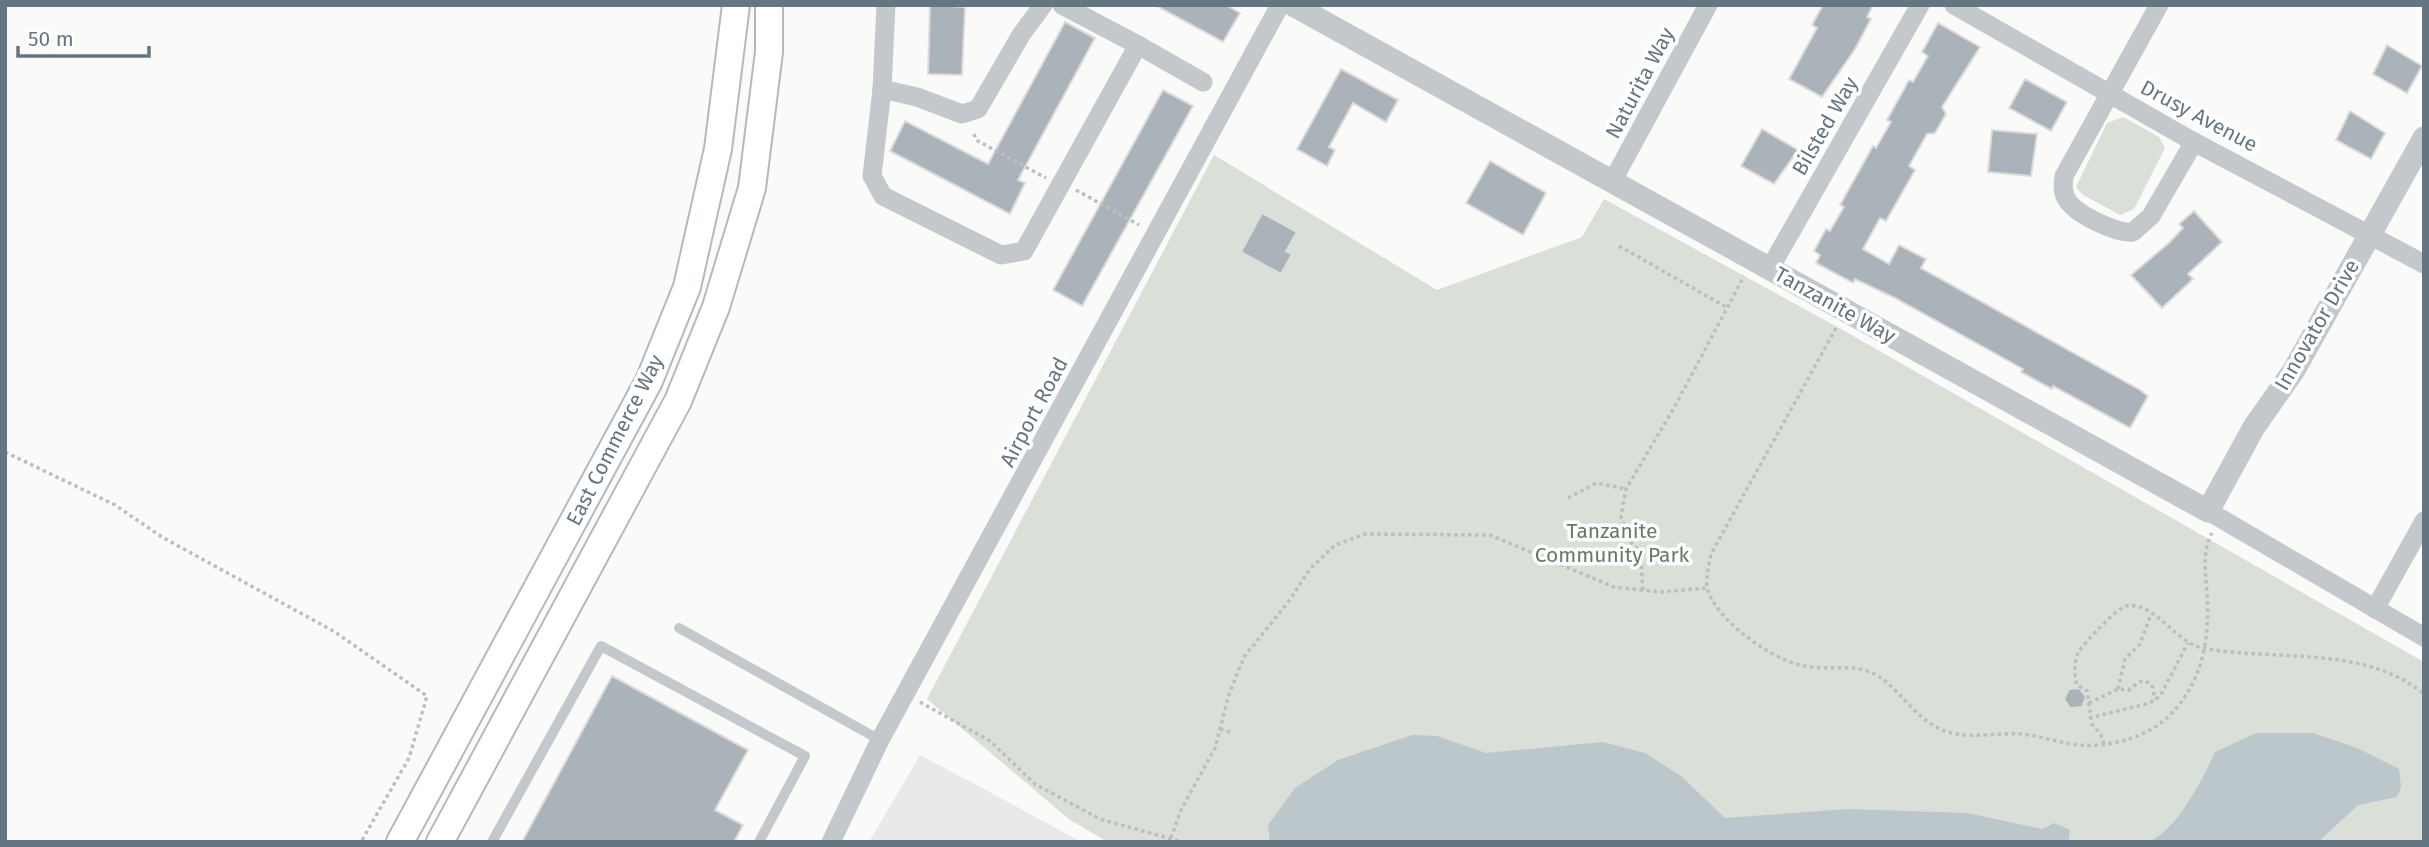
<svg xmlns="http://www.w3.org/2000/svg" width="2429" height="847" font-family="'Fira Sans',sans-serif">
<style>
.built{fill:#e8e9e9}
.green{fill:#dadfd7}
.water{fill:#bbc7cb}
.building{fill:#aab3b9;stroke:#dcdcda;stroke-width:2}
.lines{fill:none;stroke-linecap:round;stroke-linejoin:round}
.secondary-casing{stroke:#b3babf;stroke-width:30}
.path{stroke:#bbbfc2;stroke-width:3.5;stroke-dasharray:3.5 3.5;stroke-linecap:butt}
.service{stroke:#c3c8cc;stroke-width:10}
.minor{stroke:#c3c8cc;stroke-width:19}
.tertiary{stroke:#c3c8cc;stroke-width:23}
.secondary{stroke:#fff;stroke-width:26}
.labels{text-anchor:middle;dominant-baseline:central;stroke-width:7;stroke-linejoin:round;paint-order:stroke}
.street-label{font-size:21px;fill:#657683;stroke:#fff}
.park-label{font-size:21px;fill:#687a64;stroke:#fff}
</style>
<rect width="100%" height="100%" fill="#fafaf8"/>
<path class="built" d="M920,755l92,49 69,38h-212z"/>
<g class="green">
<path d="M2123,117l36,20 6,11 -31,61 -14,6 -37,-20 -7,-8 31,-64z"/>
<path d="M1214,155l223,135 145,-53 22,-38 237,130 583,333v180h-1316l-38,-22 -143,-121z"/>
</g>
<g class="water">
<path d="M2256,733h57l44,15 42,21 2,18 -4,10 -39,8 -40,37h-169c30,-15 52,-60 66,-90z"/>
<path d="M1412,735l25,1 49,17 117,-11 42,11 36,23 44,42 123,-9 119,4 75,16 12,-6 16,7 -2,12h-798l-2,-17 27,-37 43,-28z"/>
</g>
<g class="building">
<path d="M930,5l35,2 -3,68 -34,-1z"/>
<path d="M1155,5h71l14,8 -17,29z"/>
<path d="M1823,5h50l-6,12 4,2 -16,30 -33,48 -33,-18 28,-51 -5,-3z"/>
<path d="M1065,22l30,16 -77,142 7,3 -15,31 -120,-63 15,-30 83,43z"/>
<path d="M1938,23l42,24 -38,60 4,7 -11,19 -8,1 -18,32 6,4 -17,30 -12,21 -6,-3 -17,31 26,15 10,-19 27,14 -5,9 219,122 8,6 -18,32 -77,-42 -1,3 -31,-17 2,-3 -128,-71 -40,-19 -2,4 -37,-20 4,-8 -6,-4 12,-22 4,2 14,-24 -4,-2 33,-59 3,2 15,-26 -4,-2 22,-40 4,2 15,-26 -6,-4z"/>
<path d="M2387,45l35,21 -15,27 -34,-19z"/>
<path d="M1341,69l57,31 -12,22 -33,-19 -24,44 6,3 -8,16 -30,-17z"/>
<path d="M2025,79l42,23 -16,29 -42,-23z"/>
<path d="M1163,90l30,16 -111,200 -29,-16z"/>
<path d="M2350,111l35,22 -14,26 -35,-19z"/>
<path d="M1762,129l36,21 -24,34 -33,-18z"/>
<path d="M1992,130l45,4 -6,42 -43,-4z"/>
<path d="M1490,161l56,32 -23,42 -57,-32z"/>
<path d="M2194,211l28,31 -34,32 5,5 -31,29 -31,-33 38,-32 14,-15 -4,-4z"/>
<path d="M1262,213l35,19 -11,19 6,3 -11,20 -40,-22z"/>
<path d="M612,676l136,74 -33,60 28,15 -9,17h-212z"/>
<path d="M2079,688l7,9 -4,10 -12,1 -6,-9 5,-10z"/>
</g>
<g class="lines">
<g class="secondary-casing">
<g id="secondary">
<path d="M400,842l249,-461 38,-94 31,-138 18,-144"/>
<path d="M440,842l238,-441 38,-94 36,-119 17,-136v-47"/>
</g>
</g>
<g class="path">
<path d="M974,134l2,6 70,38"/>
<path d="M1076,190l63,35"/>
<path d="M1619,246l109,62"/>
<path d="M1836,328l-125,226c-2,11 -5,21 -4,32 6,34 71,79 104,81 23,3 46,-4 67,9 22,14 36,40 60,52 24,13 58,4 84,6 19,2 38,9 57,11 29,3 68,-8 89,-28 34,-33 42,-77 39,-122 -1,-22 -6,-41 5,-62"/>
<path d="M5,452l110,53 47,32 173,95 92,64 -18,62 -48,84"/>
<path d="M1568,498l28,-15 30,6"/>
<path d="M1643,590l-3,-38 -10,-11 -9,-24 5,-28 48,-81 70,-132"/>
<path d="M2118,689l7,-30 15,-15 11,-30"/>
<path d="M920,702l70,39 45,43 65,35 82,23"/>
<path d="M2089,703l29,-14 11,1c9,-7 12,-13 23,-5l3,15"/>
<path d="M2089,718l61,-15 10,-7 28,-53"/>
<path d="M1220,729l13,4"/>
<path d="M2104,744l-3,-9 -9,-11 -5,-33 -10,-6c-3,-9 -3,-23 1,-32 4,-8 40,-46 48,-47 30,-5 48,37 77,42 71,14 160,-4 221,46"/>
<path d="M1171,838l10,-28 34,-62 14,-54 15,-37 45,-56 21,-32 25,-24 30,-11 125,1 124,52 46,5 47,-4"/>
</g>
<g class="service">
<path d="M679,628l201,112"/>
<path d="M492,842l109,-196 204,110 -46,86"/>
</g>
<g class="minor">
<path d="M886,5l-4,84 -10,87 11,20 118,59 23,-4 114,-206 65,37"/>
<path d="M1062,5l76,40"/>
<path d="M1954,5l240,137 230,122"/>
<path d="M2159,5l-95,171c-1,8 -2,15 2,22 8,16 51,36 67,34l18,-16 43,-74"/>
<path d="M882,89l35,8 45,17 16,-5 43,-74 22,-30"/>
<path d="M1612,182l96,-177"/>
<path d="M1769,270l151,-265"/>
<path d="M2208,511l216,126"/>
<path d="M2375,609l49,-88"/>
<path d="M831,842l49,-102 400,-735"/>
</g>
<path class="tertiary" d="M1293,5l915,506 46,-84 40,-57 130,-232"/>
<use href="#secondary" class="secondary"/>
</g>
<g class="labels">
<g class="street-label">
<text transform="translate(1640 83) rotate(-62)">Naturita Way</text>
<text transform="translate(2199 116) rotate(28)">Drusy Avenue</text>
<text transform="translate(1825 126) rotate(-60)">Bilsted Way</text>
<text transform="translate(1835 305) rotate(29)">Tanzanite Way</text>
<text transform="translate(2317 325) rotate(-60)">Innovator Drive</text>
<text transform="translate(1034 412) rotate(-62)">Airport Road</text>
<text transform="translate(615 440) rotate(-63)">East Commerce Way</text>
</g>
<g class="park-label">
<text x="1612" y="531">Tanzanite<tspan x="1612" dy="24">Community Park</tspan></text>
</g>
</g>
<rect width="2429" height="847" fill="none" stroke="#657683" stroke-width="14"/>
<path d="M18 46v10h131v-10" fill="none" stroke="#657683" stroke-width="3.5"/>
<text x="28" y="46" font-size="21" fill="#657683" stroke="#ffffff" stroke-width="5" paint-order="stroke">50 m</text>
</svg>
